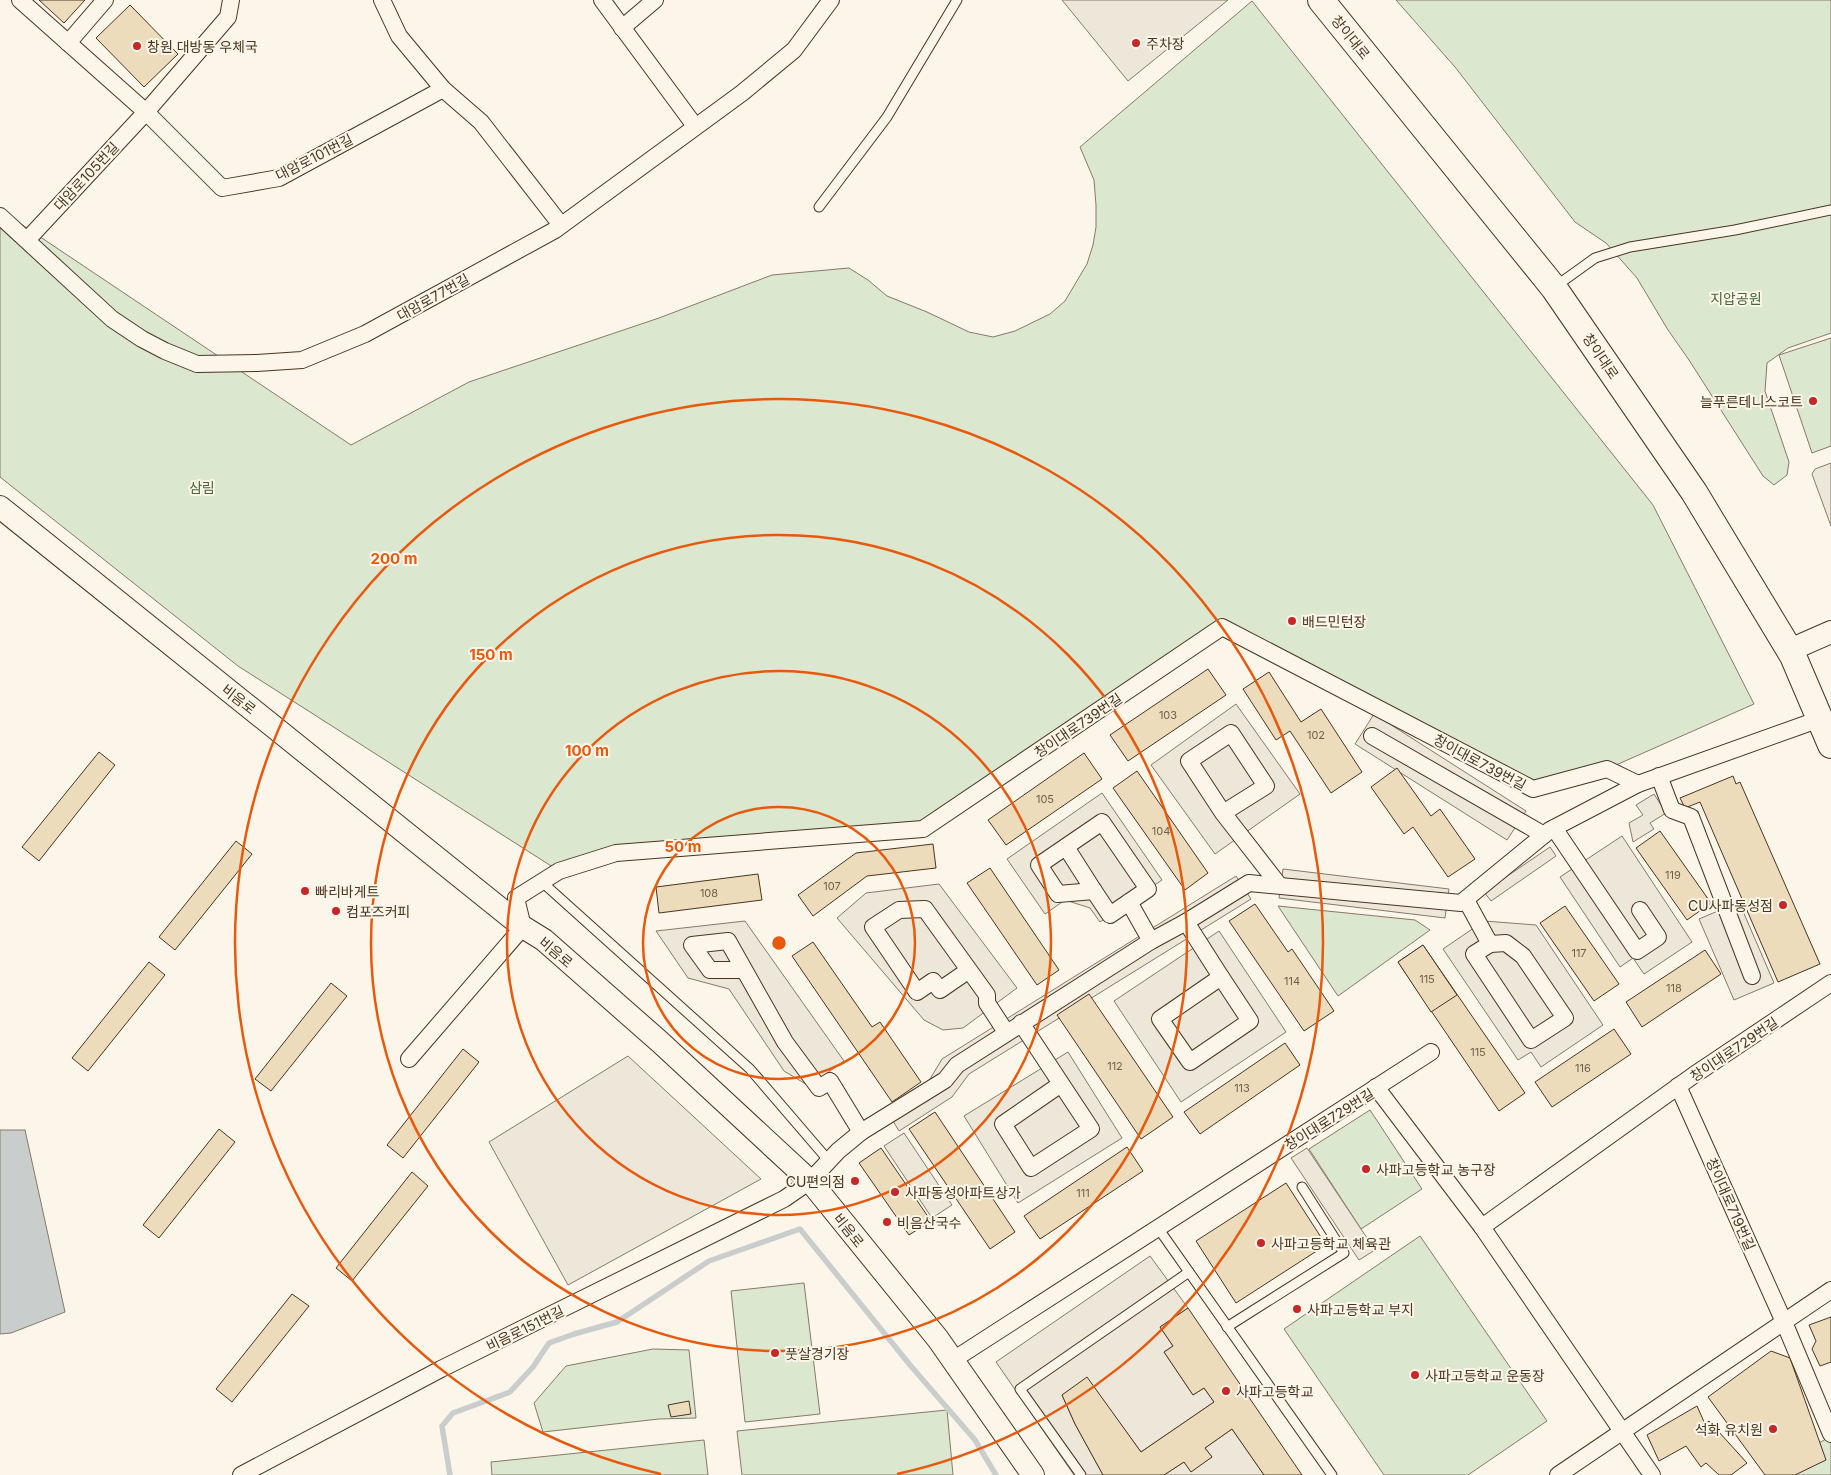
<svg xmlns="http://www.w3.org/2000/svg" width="1831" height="1475" font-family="Inter,'Noto Sans KR',sans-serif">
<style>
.green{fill:#dce7d0;stroke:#887966}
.parking{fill:#ede7d9;stroke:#887966}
.water{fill:#c9cecd;stroke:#887966}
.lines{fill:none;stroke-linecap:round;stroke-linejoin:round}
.stream{stroke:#c9cecd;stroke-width:5.5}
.building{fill:#ecdcbc;stroke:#4a3520}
.lane-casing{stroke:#4a3520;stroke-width:11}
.street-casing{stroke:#4a3520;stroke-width:18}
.secondary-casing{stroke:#4a3520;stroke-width:24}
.primary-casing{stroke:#4a3520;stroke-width:28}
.lane{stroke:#fbf6e9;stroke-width:9}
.street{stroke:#fbf6e9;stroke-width:16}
.secondary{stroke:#fbf6e9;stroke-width:22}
.primary{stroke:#fbf6e9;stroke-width:26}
.ring{fill:none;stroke:#e8590c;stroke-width:2.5}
.poi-dot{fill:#c62828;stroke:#fbf6e9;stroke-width:2}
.labels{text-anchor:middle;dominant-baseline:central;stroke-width:4;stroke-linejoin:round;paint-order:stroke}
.number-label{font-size:11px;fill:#725f47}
.street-label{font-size:14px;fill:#4a3520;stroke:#fbf6e9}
.poi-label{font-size:14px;fill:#4a3520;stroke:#fbf6e9;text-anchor:start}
.park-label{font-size:14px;fill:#436837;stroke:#fbf6e9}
.centre{fill:#e8590c;stroke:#fbf6e9;stroke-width:2.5}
.ring-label{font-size:15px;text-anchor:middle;font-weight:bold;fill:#e8590c;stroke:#fbf6e9;stroke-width:4;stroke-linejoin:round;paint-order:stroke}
</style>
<rect width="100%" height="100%" fill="#fbf6e9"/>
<g class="green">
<path d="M1396,0h435v333l-43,15 -21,15 -2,28 24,71 -2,13 -13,10 -11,-9 -74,-116 -21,-30 -31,-52 -31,-35 -31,-21 -120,-155z"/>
<path d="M1252,1l401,504 101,199 -147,65 -74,20 -311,-162 -299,202 -307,24 -57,18 -321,-205 -238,-189v-267l351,235 118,-63 190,-64 113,-43 77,-7 19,12 19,16 40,16 42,20 24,5 22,-6 35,-17 15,-13 22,-37 6,-19 3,-18v-22l-2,-25 -14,-33z"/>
<path d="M1831,338v108l-19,7 -33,-98z"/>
<path d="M1278,906l137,14 15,10 -92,66z"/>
<path d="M1370,1110l52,79 -61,40 -52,-80z"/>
<path d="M1420,1236l127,185 -79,54h-84l-100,-146z"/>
<path d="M804,1283l16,131 -75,8 -14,-131z"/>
<path d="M653,1349l36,1 7,68 -37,1 -116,13 -9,-29 32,-37z"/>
<path d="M947,1410l6,65h-211l-5,-44z"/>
<path d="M1831,1436v39h-67z"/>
<path d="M704,1440l4,35h-216l-1,-13z"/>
</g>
<g class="parking">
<path d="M1062,0h166l-100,81z"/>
<path d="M1831,463v63l-19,-52 3,-5z"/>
<path d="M1236,704l64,90 -85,60 -64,-89z"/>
<path d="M1374,714l152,97 -19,29 -152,-96z"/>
<path d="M1102,793l60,87 -62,42 -10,-14 -25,-8 -20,14 -38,-55z"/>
<path d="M1654,794l12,19 -16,10 4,6 -21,13 -4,-19 14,-8 -7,-10z"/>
<path d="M1622,836l70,106 -48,32 -11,-16 -13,9 -60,-90z"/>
<path d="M1550,847l6,9 -65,45 -7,-9z"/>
<path d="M1283,869l166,20 -4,29 -166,-20z"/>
<path d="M1236,876l15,23 -282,175 -17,23 -53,34 -13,-22 41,-25 15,-25z"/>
<path d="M939,884l78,104 -54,40 -20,2 -19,-10 -87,-102 29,-25z"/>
<path d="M1739,902l35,81 -40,17 -35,-81z"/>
<path d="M745,921l99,140 -35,25 -25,-15 -55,-82 -41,-11 -32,-47z"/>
<path d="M1484,921l52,4 67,100 -62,42 -10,-15 -13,8 -75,-111z"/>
<path d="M1219,931l67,101 -105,70 -67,-101z"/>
<path d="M1068,1052l54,86 -104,65 -54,-87z"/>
<path d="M628,1056l133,123 -193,106 -79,-143z"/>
<path d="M904,1133l48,72 -20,13 -48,-72z"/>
<path d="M1307,1148l68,102 -16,10 -68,-102z"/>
<path d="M1150,1256l38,52 -28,19 13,19 -9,6 29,43 11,-7 10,14 -73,50 -54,-74 -25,17 13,29 28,51h-29l-78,-113z"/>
<path d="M1232,1429l32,46h-100l20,-13 7,9 21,-14 -7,-9z"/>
</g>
<path class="water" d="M0,1130h25l40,182 -54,21 -11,1z"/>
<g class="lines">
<path class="stream" d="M450,1475l-8,-49 11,-13 57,-21 23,-25 16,-24 25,-9 43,-12 92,-61 91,-32 110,136 65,75 21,35"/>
</g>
<g class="building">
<path d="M39,0h46l-21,23z"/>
<path d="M130,5l48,49 -34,33 -48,-49z"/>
<path d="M1208,669l18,26 -98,66 -18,-26z"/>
<path d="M1269,672l32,50 20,-13 41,63 -31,21 -41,-62 -14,9 -33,-51z"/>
<path d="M99,752l16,13 -76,96 -17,-14z"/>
<path d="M1084,753l18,26 -96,66 -18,-25z"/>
<path d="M1397,768l34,48 9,-7 35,50 -27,18 -35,-50 -9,7 -33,-47z"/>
<path d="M1137,771l71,102 -23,17 -72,-102z"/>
<path d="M1733,776l3,8 4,-2 80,182 -42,18 -78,-180 -15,6 -5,-10z"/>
<path d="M1660,831l51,72 -24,17 -51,-72z"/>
<path d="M236,841l16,13 -77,96 -16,-13z"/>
<path d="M933,844l3,24 -69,8 -54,40 -15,-21 58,-42z"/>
<path d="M990,868l69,102 -22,15 -70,-102z"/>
<path d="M758,874l4,26 -103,13 -3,-26z"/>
<path d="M1255,904l33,48 4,-3 42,62 -30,20 -75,-110z"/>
<path d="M1565,906l54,78 -25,17 -54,-78z"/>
<path d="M813,942l59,85 8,-5 41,60 -29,20 -100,-146z"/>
<path d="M1423,945l102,148 -26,18 -101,-149z"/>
<path d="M1423,945l34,50 -26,17 -33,-50z"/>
<path d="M1705,950l16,24 -79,53 -16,-25z"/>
<path d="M149,962l16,13 -77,96 -16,-13z"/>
<path d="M331,983l16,13 -76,95 -16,-12z"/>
<path d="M1089,994l84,123 -32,22 -84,-124z"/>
<path d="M1614,1029l17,25 -79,53 -17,-25z"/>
<path d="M1285,1043l15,22 -100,69 -16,-22z"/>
<path d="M463,1049l16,13 -76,96 -16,-13z"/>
<path d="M935,1112l80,120 -25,17 -81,-120z"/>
<path d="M219,1129l16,13 -76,96 -16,-13z"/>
<path d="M1127,1147l16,24 -103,68 -16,-23z"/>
<path d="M881,1148l50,73 -22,14 -50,-72z"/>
<path d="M412,1172l16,14 -76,95 -16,-13z"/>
<path d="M1286,1183l40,62 -90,58 -40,-62z"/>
<path d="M292,1294l17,12 -77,96 -16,-13z"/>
<path d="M1188,1308l114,167h-38l-32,-46 -27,19 7,9 -21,15 -7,-10 -20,13h-61l-28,-51 -13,-29 25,-18 54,75 73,-50 -10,-14 -11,7 -29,-43 9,-6 -13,-19z"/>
<path d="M1831,1317v45l-11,4 -8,-17 4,-8 -7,-16z"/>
<path d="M1771,1351l19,7 36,102 -31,15h-30l-57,-78z"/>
<path d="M689,1401l2,13 -20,3 -3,-12z"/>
<path d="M1697,1406l8,18 4,-3 38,42 -16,12h-12l-13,-12 -5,4 -15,-21 -27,15 -12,-26z"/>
</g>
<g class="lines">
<g class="lane-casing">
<g id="lane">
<path d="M819,207l68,-90 70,-117"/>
<path d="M1556,286l39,-28 35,-11 105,-17 96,-20"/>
<path d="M542,882l208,187 79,92"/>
<path d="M1158,1228l174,247"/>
<path d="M1227,1327l117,-74 -42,-66"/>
<path d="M1081,1475l-61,-86 169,-117"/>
</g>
</g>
<g class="street-casing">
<g id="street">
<path d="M20,0l126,112 76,76 57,-10 164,-89"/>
<path d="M382,0l17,36 44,53 38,33 80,103"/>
<path d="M602,0l93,126"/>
<path d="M622,28l33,-28"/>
<path d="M68,43l37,-43"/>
<path d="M0,216l112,103 30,20 23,12 32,13 60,-1 45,-3 63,-26 190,-104 187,-137 52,-43 37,-50"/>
<path d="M27,240l119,-128 82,-95 3,-17"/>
<path d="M1372,736l172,99"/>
<path d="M1659,776l13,34 19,7 61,159"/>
<path d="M1223,813l43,-27 -35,-53 -42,28 34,52 56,72"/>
<path d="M1102,822l46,67 -38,26 -16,-24 -36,3 -19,-29z"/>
<path d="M1554,828l83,123 21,-14 -18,-27"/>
<path d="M1066,847l28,44"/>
<path d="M1466,900l24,44"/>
<path d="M1129,902l22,39"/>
<path d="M1186,922l35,55"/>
<path d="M1506,943l17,13 42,62 -34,22 -57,-86 16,-10z"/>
<path d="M744,970h-34l-18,-25 36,-4 57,101 34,46 11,-7 31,51"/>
<path d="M969,970l-29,20 -7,-9 -16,11 -44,-65 26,-17 26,-1 62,86v8l19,29"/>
<path d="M1221,977l29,44 -60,41 -30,-43z"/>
<path d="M1021,1023l70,106 -60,39 -28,-44 58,-40"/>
<path d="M409,1059l114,-132 -7,-29 43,-27 57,-18 307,-24 299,-202 311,162 74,-20 31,15"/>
<path d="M1678,1086l106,236 47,112"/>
<path d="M1376,1087l106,140 170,248"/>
<path d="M1482,1227l212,-152 137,-92"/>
<path d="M953,1360l478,-308"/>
<path d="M241,1475l200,-106 343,-170 26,-18 28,-30 23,-19 84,-52 12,-15 194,-124 35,-19 63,-39 212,20 89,-73 88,-46 182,-65"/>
<path d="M1558,1475l273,-185"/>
</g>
</g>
<g class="secondary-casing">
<g id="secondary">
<path d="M0,507l523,420 21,13 116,102 150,139 128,158 95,136"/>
<path d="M1790,650l41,-18"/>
</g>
</g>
<g class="primary-casing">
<path id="primary" d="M1321,0l233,288 140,204 99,164 38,89"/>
</g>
<use href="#lane" class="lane"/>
<use href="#street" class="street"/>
<use href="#secondary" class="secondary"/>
<use href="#primary" class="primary"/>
</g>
<g class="ring">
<circle cx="779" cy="943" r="136"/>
<circle cx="779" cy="943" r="272"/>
<circle cx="779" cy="943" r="408"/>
<path d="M661 1474A544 544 0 1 1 897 1474"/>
</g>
<g class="poi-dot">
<circle cx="1136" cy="43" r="5"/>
<circle cx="137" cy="46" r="5"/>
<circle cx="1813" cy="401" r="5"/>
<circle cx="1292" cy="621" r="5"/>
<circle cx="305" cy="891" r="5"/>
<circle cx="1783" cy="905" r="5"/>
<circle cx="336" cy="911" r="5"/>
<circle cx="1366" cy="1169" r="5"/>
<circle cx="855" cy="1181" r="5"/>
<circle cx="895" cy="1192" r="5"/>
<circle cx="887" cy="1222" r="5"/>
<circle cx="1261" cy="1243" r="5"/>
<circle cx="1297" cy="1309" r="5"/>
<circle cx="775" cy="1353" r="5"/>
<circle cx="1415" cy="1375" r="5"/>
<circle cx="1226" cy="1391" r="5"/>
<circle cx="1773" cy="1429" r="5"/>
</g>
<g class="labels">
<g class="number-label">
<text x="1168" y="715">103</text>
<text x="1316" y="735">102</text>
<text x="1045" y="799">105</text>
<text x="1161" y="831">104</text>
<text x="1673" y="875">119</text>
<text x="832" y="886">107</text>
<text x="709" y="893">108</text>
<text x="1579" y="953">117</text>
<text x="1427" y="979">115</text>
<text x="1292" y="981">114</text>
<text x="1674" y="988">118</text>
<text x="1478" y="1052">115</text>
<text x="1115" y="1066">112</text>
<text x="1583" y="1068">116</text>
<text x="1242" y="1088">113</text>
<text x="1083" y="1193">111</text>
</g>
<g class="street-label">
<text transform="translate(1351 37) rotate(51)">창이대로</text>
<text transform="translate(314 157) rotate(-27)">대암로101번길</text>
<text transform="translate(86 176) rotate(-47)">대암로105번길</text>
<text transform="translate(433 297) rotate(-29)">대암로77번길</text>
<text transform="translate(1601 356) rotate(56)">창이대로</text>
<text transform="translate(239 699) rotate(38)">비음로</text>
<text transform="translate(1078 725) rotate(-34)">창이대로739번길</text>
<text transform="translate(1480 762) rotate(28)">창이대로739번길</text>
<text transform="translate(556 952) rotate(40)">비음로</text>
<text transform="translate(1734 1049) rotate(-34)">창이대로729번길</text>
<text transform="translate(1329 1119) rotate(-32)">창이대로729번길</text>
<text transform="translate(1731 1204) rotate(66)">창이대로719번길</text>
<text transform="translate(849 1230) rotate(51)">비음로</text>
<text transform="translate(525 1328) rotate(-26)">비음로151번길</text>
</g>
<g class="poi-label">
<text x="1146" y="43">주차장</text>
<text x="147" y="46">창원 대방동 우체국</text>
<text x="1803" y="401" text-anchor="end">늘푸른테니스코트</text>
<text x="1302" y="621">배드민턴장</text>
<text x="315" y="891">빠리바게트</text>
<text x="1773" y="905" text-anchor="end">CU사파동성점</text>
<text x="346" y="911">컴포즈커피</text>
<text x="1376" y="1169">사파고등학교 농구장</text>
<text x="845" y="1181" text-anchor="end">CU편의점</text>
<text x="905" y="1192">사파동성아파트상가</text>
<text x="897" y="1222">비음산국수</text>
<text x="1271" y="1243">사파고등학교 체육관</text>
<text x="1307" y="1309">사파고등학교 부지</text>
<text x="785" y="1353">풋살경기장</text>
<text x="1425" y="1375">사파고등학교 운동장</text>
<text x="1236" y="1391">사파고등학교</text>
<text x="1763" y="1429" text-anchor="end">석화 유치원</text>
</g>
<g class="park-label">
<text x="1736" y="298">지압공원</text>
<text x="202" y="487">삼림</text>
</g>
</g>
<circle cx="779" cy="943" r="8" class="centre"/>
<g class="ring-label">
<text x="394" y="564">200 m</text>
<text x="491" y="660">150 m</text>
<text x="587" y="756">100 m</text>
<text x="683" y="852">50 m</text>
</g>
</svg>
